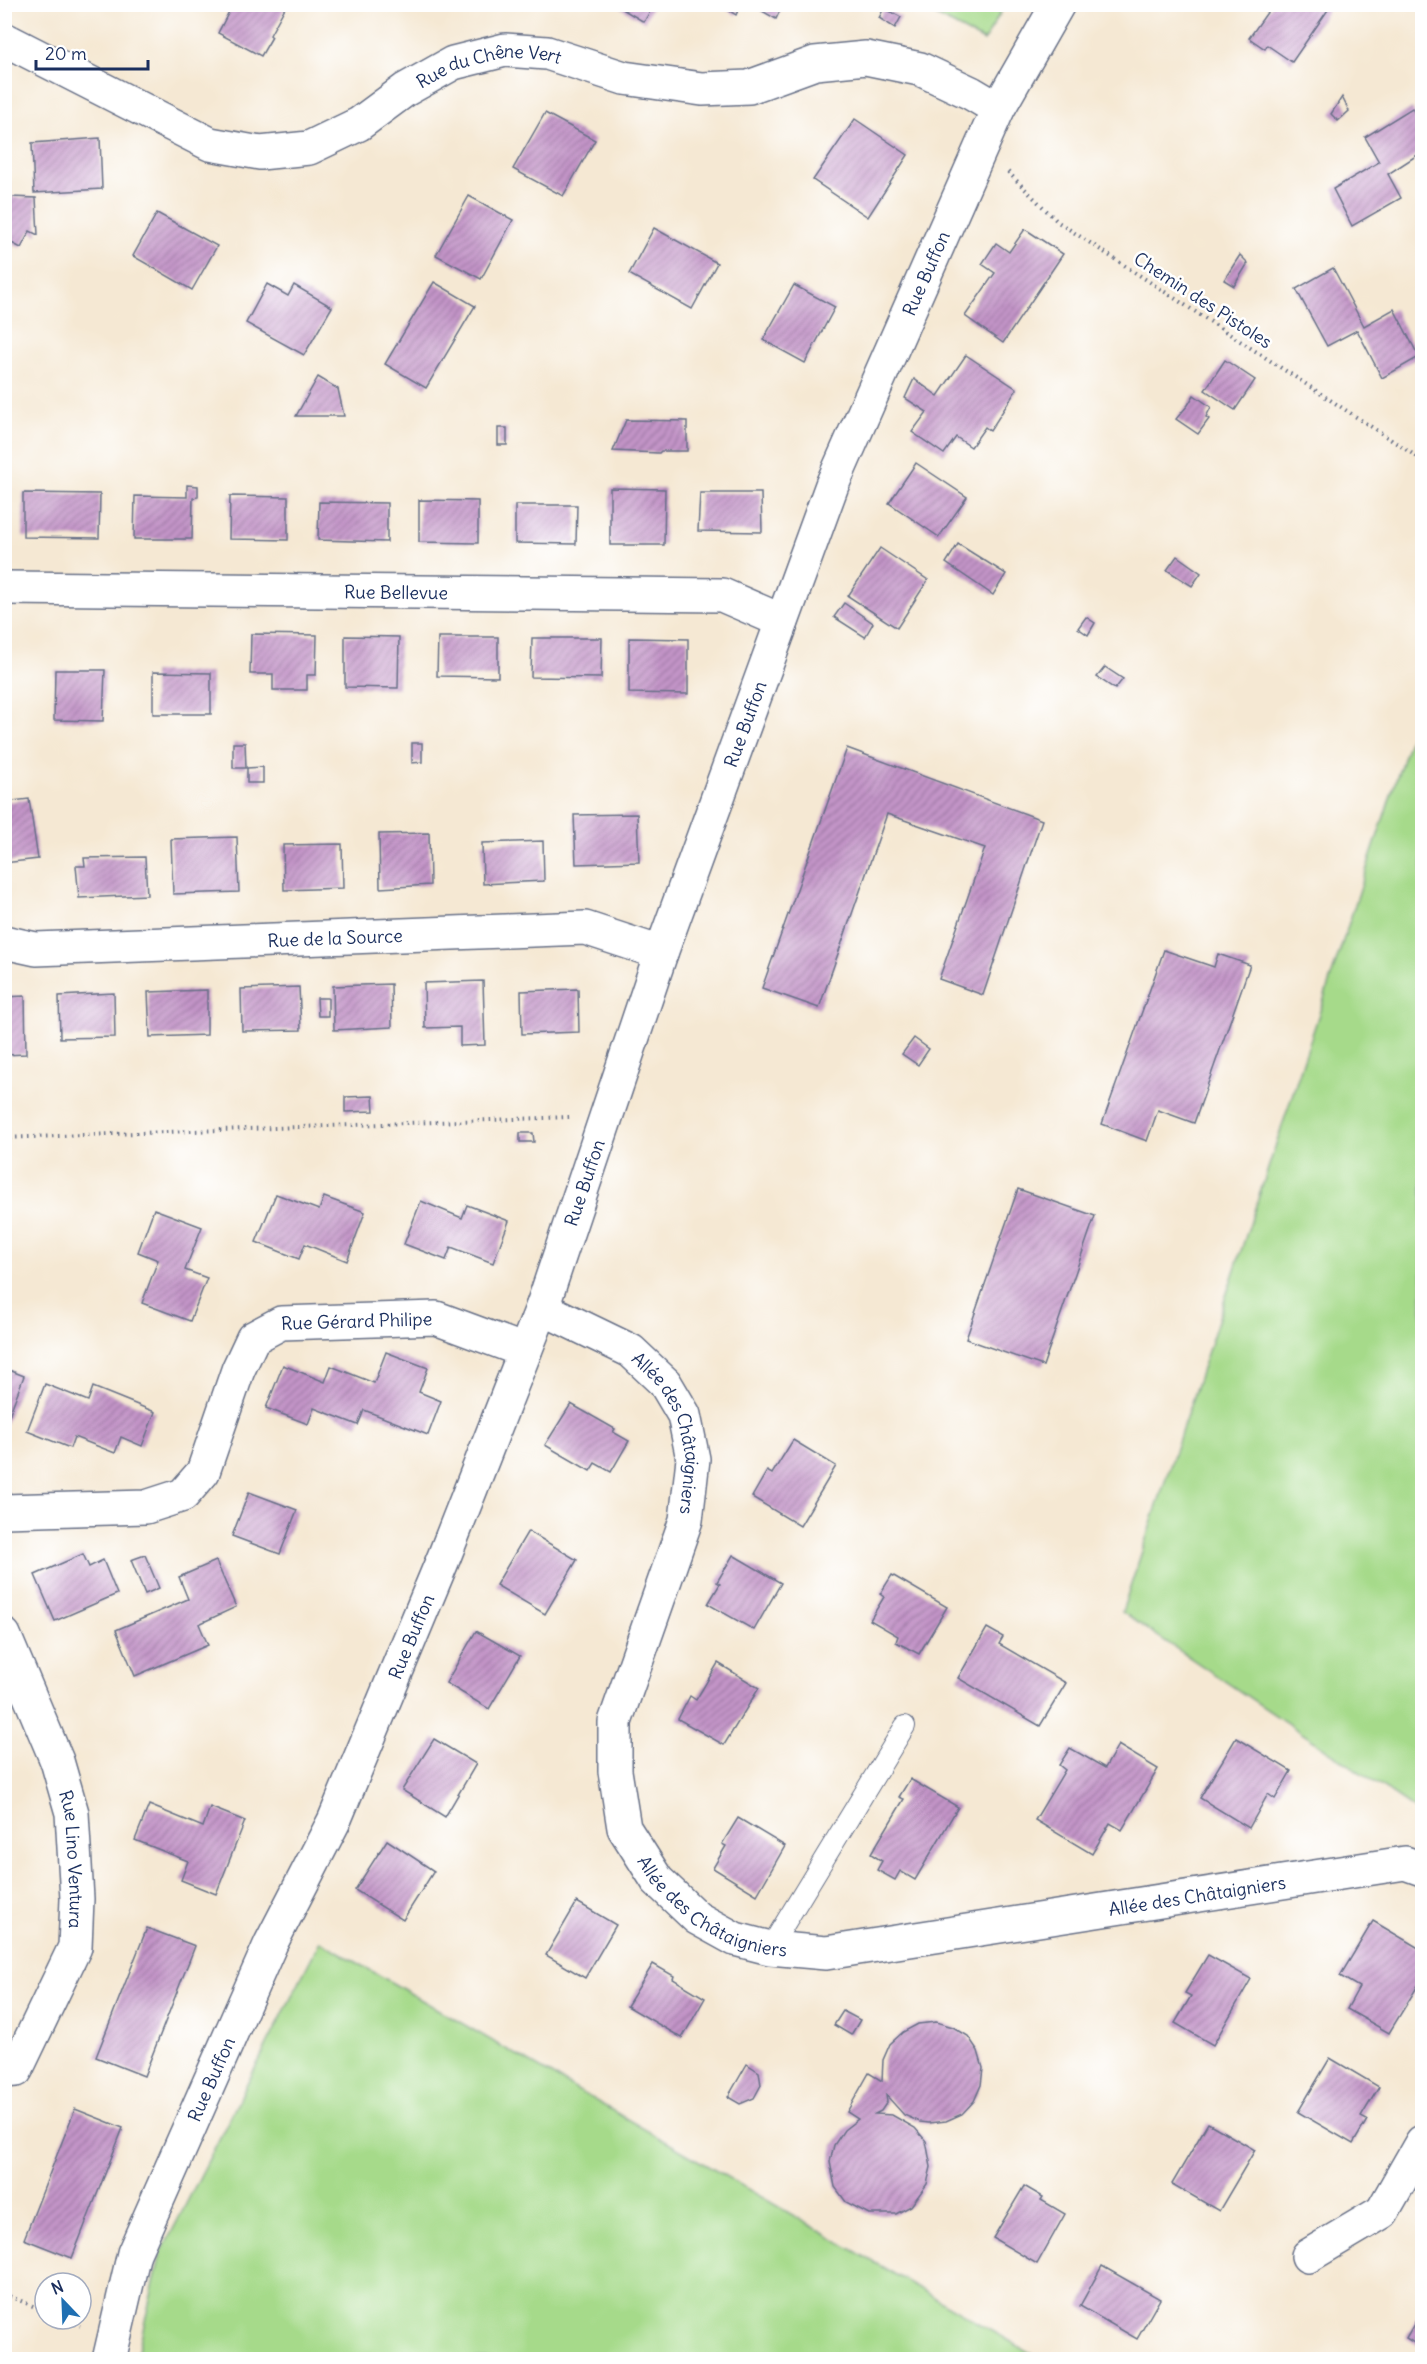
<svg xmlns="http://www.w3.org/2000/svg" width="1427" height="2364" font-family="Delius,sans-serif">
<style>
.grass{fill:#a6da8a;stroke:#608474;stroke-width:1.5}
.building{fill:url(#building-hatch)}
.lines{fill:none;stroke-linecap:round;stroke-linejoin:round}
.lane-casing{stroke:#677087;stroke-width:22}
.street-casing{stroke:#677087;stroke-width:36}
.path{stroke:#677087;stroke-width:4;stroke-dasharray:1.5 4.5;stroke-linecap:butt}
.lane{stroke:#fff;stroke-width:20}
.street{stroke:#fff;stroke-width:33}
.labels{text-anchor:middle;dominant-baseline:central;stroke-width:5;stroke-linejoin:round;paint-order:stroke}
.street-label{font-size:18px;fill:#1b2f5e;stroke:#fff}
</style>
<defs>
<pattern id="building-hatch" width="6" height="6" patternUnits="userSpaceOnUse" patternTransform="scale(1.5)"><rect width="6" height="6" fill="#c394c7"/><path d="M-1 1l2-2M0 6l6-6M5 7l2-2" fill="none" stroke="#9e79a5"/></pattern>
</defs>
<rect width="100%" height="100%" fill="#fff"/>
<filter id="ink" filterUnits="userSpaceOnUse"><feTurbulence type="fractalNoise" baseFrequency=".0167" numOctaves="2"/><feDisplacementMap in="SourceGraphic" scale="12" xChannelSelector="R" yChannelSelector="G"/><feConvolveMatrix kernelMatrix="1 2 1 2 8 2 1 2 1" color-interpolation-filters="sRGB"/></filter>
<filter id="wash" filterUnits="userSpaceOnUse"><feTurbulence type="fractalNoise" baseFrequency=".008" numOctaves="4" result="noise"/><feDisplacementMap in="SourceGraphic" scale="24" xChannelSelector="R" yChannelSelector="G"/><feGaussianBlur stdDeviation="1.35" result="paint"/><feColorMatrix in="noise" values="0 0 0 0 0 0 0 0 0 0 0 0 0 0 0 0 0 1.4 0 .05"/><feComposite in="paint" operator="in"/></filter>
<g filter="url(#wash)">
<rect width="100%" height="100%" fill="#f5e8d3"/>
<g class="grass">
<path d="M916,5h89l-21,36z"/>
<path d="M1422,701v1113l-300,-202z"/>
<path d="M320,1941l721,418h-905l25,-106z"/>
</g>
<g id="blocks">
<g class="building">
<path d="M233,4h54l-17,31 2,2 -11,19 -43,-23z"/>
<path d="M614,4h40l-10,18z"/>
<path d="M718,4h23l-5,11z"/>
<path d="M750,4h33l-7,15z"/>
<path d="M1273,4h59l-40,58 -25,-17 -2,4 -16,-11z"/>
<path d="M884,8l17,9 -6,11 -16,-10z"/>
<path d="M1342,97l7,14 -11,10 -7,-7z"/>
<path d="M1412,108l10,18v26l-34,22 13,24 -49,28 -19,-37 46,-27 -14,-25z"/>
<path d="M545,113l50,27 -32,56 -50,-27z"/>
<path d="M855,119l53,36 -40,62 -55,-37z"/>
<path d="M100,138l2,51 -68,4 -2,-50z"/>
<path d="M4,182h7v15l25,1 2,37 -8,-4 -9,17 -17,-9z"/>
<path d="M469,196l44,24 -32,59 -45,-24z"/>
<path d="M157,213l60,33 -25,44 -59,-34z"/>
<path d="M654,228l63,35 -25,46 -63,-35z"/>
<path d="M1025,229l38,25 -60,89 -38,-27 30,-43 -13,-9 14,-21 13,9z"/>
<path d="M1240,255l8,8 -14,23 -10,-6z"/>
<path d="M1333,268l31,58 30,-17 25,48 -37,21 -25,-48 -30,16 -31,-57z"/>
<path d="M434,282l41,24 -49,82 -41,-24z"/>
<path d="M267,284l21,12 6,-11 38,22 -28,48 -58,-32z"/>
<path d="M794,285l41,22 -30,56 -42,-23z"/>
<path d="M966,355l51,34 -27,42 -5,-4 -14,20 -15,-10 -12,17 -32,-22 15,-20 -22,-14 9,-19 24,17z"/>
<path d="M1225,360l30,20 -20,30 -30,-20z"/>
<path d="M318,377l20,12 6,27h-48z"/>
<path d="M1194,395l17,12 -5,10 3,2 -11,15 -22,-15 12,-14z"/>
<path d="M626,420l61,1v30h-26l-2,2 -46,-2z"/>
<rect x="498" y="428" width="9" height="17"/>
<path d="M916,463l51,34 -28,40 -50,-34z"/>
<path d="M187,485l11,1v11l-5,1 -1,41h-58l1,-43 52,1z"/>
<path d="M610,488l55,1 -1,56h-54z"/>
<path d="M23,493l77,1 -1,44 -76,-1z"/>
<path d="M700,493h61l1,39 -64,-1z"/>
<path d="M230,496l58,1v43l-59,-1z"/>
<rect x="4" y="499" width="5" height="38"/>
<path d="M419,500l59,1v42l-59,-1z"/>
<path d="M319,502l68,1v39l-69,-2z"/>
<path d="M515,505h62l-1,39 -61,-1z"/>
<path d="M958,544l48,30 -13,21 -47,-32z"/>
<path d="M880,548l48,32 -31,48 -49,-32z"/>
<path d="M1177,556l24,17 -9,13 -25,-16z"/>
<path d="M844,603l29,20 -8,14 -31,-20z"/>
<path d="M1086,617l9,6 -7,12 -10,-7z"/>
<path d="M251,634l66,1 -1,40h-9v15h-34v-16h-23z"/>
<path d="M345,636l54,1 -1,51 -53,-1z"/>
<path d="M438,637h60v40l-61,-1z"/>
<path d="M532,638h70l-1,40 -70,-1z"/>
<path d="M629,638l59,1v55l-59,-1z"/>
<path d="M1105,667l18,12 -8,10 -18,-12z"/>
<path d="M55,670h50l-2,51 -49,-1z"/>
<path d="M153,672l58,1v41h-58z"/>
<path d="M233,743h12l1,25h-13z"/>
<path d="M412,743h10v19l-10,1z"/>
<path d="M847,748l195,72 -59,175 -44,-16 46,-131 -98,-34 -68,194 -57,-20z"/>
<path d="M263,767v16h-16v-15z"/>
<path d="M29,799l9,60 -34,4v-61z"/>
<path d="M637,814l2,48 -63,2 -2,-49z"/>
<path d="M429,833l1,52 -50,3 -1,-54z"/>
<path d="M237,837l2,55 -66,2 -2,-55z"/>
<path d="M543,841l1,40 -61,3 -1,-41z"/>
<path d="M342,844l1,44 -59,2 -1,-45z"/>
<path d="M145,857l2,38 -68,3 -3,-32h9l-1,-8z"/>
<path d="M1164,950l50,17 4,-13 32,11 -56,158 -36,-13 -11,31 -45,-17z"/>
<path d="M483,981l2,64 -25,1v-19l-35,1 -1,-45z"/>
<path d="M391,984l1,43 -58,3 -1,-44z"/>
<path d="M299,987l2,43 -59,1 -1,-42z"/>
<path d="M578,989l1,43 -57,2 -1,-43z"/>
<path d="M207,990v45l-57,2 -2,-45z"/>
<path d="M114,993l1,44 -55,1 -1,-42z"/>
<path d="M25,996l1,58 -22,1v-58z"/>
<path d="M317,998h11v18h-10z"/>
<path d="M914,1038l15,11 -11,16 -16,-11z"/>
<path d="M373,1096l1,15 -29,1v-15z"/>
<path d="M520,1133h13l1,9h-14z"/>
<path d="M1018,1189l77,27 -52,150 -77,-27z"/>
<path d="M276,1194l43,16 5,-13 41,15 -18,49 -42,-17 -6,15 -43,-17z"/>
<path d="M421,1201l41,17 5,-13 42,16 -16,42 -42,-16 -5,13 -42,-16z"/>
<path d="M154,1209l48,18 -17,43 22,8 -17,43 -48,-18 16,-43 -20,-8z"/>
<path d="M386,1352l42,16 -9,24 22,9 -13,34 -64,-25 -6,15 -44,-17 -6,16 -42,-16 17,-43 42,17 6,-16 43,17z"/>
<path d="M4,1368l20,8 -18,47 -2,-1z"/>
<path d="M45,1384l43,17 5,-14 62,25 -13,34 -21,-9 -6,16 -41,-16 -4,11 -43,-17z"/>
<path d="M571,1404l44,25 -2,3 16,9 -18,31 -16,-9 -5,8 -45,-26z"/>
<path d="M793,1440l43,26 -36,60 -48,-29 15,-26 5,3z"/>
<path d="M249,1492l48,18 -17,44 -48,-18z"/>
<path d="M528,1531l49,29 -32,54 -49,-29z"/>
<path d="M83,1554l6,13 14,-7 14,34 -62,27 -20,-46z"/>
<path d="M145,1555l14,33 -14,6 -14,-34z"/>
<path d="M733,1555l48,28 -27,47 -46,-26 12,-20 -3,-2z"/>
<path d="M216,1561l20,46 -37,17 9,21 -73,31 -19,-46 72,-31 -9,-22z"/>
<path d="M892,1575l55,32 -28,47 -23,-12 2,-6 -28,-16 14,-23 -4,-3z"/>
<path d="M987,1628l16,9 -4,7 67,39 -26,43 -82,-48z"/>
<path d="M476,1631l44,25 -31,53 -43,-26z"/>
<path d="M718,1663l41,25 -35,57 -46,-26 12,-23 6,4z"/>
<path d="M1236,1738l55,33 -16,28 -7,-5 -19,34 -49,-30z"/>
<path d="M434,1739l42,25 -31,53 -43,-27z"/>
<path d="M1118,1745l40,24 -36,61 -12,-7 -18,31 -57,-34 30,-50 -6,-5 11,-17 35,20z"/>
<path d="M910,1779l48,28 -43,73 -15,-9 -5,9 -18,-10 5,-9 -11,-7 33,-55 -5,-2z"/>
<path d="M149,1805l54,22 7,-20 35,14 -29,73 -35,-14 7,-19 -53,-21z"/>
<path d="M738,1818l47,28 -28,49 -44,-27 13,-22 -4,-2z"/>
<path d="M387,1840l47,31 -31,49 -48,-30z"/>
<path d="M577,1902l39,23 -31,53 -39,-23z"/>
<path d="M1373,1921l49,29v29l-33,54 -42,-24 12,-22 -19,-11z"/>
<path d="M147,1928l48,18 -51,130 -48,-19z"/>
<path d="M1208,1955l43,24 -38,66 -38,-22 16,-27 -6,-3z"/>
<path d="M653,1964l21,12 -1,3 32,19 -23,40 -55,-32z"/>
<path d="M843,2011l17,9 -9,15 -17,-10z"/>
<path d="M936,2022l17,5 15,9 10,15 5,17 -2,17 -7,16 -12,13 -16,7 -17,2 -9,-1 -16,-7 -18,-20 1,7 -6,9 -6,3 17,1 23,13 11,13 5,26 -4,17 -16,22 -15,8h-27l-23,-12 -11,-15 -5,-25 4,-17 10,-15 14,-11 -11,-7 22,-39 13,8 1,-21 7,-16 13,-12 15,-8z"/>
<path d="M1330,2058l49,29 -18,30 6,3 -14,24 -55,-32z"/>
<path d="M747,2064l12,8 2,13 -7,13 -14,6 -12,-7z"/>
<path d="M75,2109l48,19 -51,130 -48,-19z"/>
<path d="M1208,2123l47,27 -36,61 -47,-27z"/>
<path d="M1024,2186l19,11 -2,3 24,14 -28,50 -44,-26z"/>
<path d="M1102,2266l58,33 -23,40 -57,-33z"/>
<path d="M1422,2310v38l-16,-10z"/>
</g>
</g>
</g>
<g filter="url(#ink)">
<use href="#blocks" fill-opacity="0" stroke="#677087" stroke-width="1.5"/>
<g class="lines">
<g class="lane-casing">
<path id="lane" d="M770,1948l135,-222"/>
</g>
<g class="street-casing">
<g id="street">
<path id="s1" d="M4,39l206,105 50,9 49,-5 50,-24 46,-34 48,-27 52,-13 42,3 77,25 78,11 47,-2 66,-24 51,-5 54,11 51,24 27,16"/>
<path id="s2" d="M4,588l718,7 60,26"/>
<path id="s3" d="M4,942l32,7 549,-21 76,25"/>
<path id="s4" d="M542,1308l89,43 34,32 19,32 9,44 -7,61 -71,202v49l9,57 33,52 40,38 38,21 35,9 56,5 579,-90 17,6"/>
<path id="s5" d="M4,1511l142,-4 37,-12 20,-23 35,-102 15,-32 28,-15 155,-5 89,33"/>
<path id="s6" d="M4,1635l53,126 15,52 5,86 -2,48 -59,123 -12,1"/>
<path d="M1308,2256l74,-44 40,-70"/>
<path id="s7" d="M109,2360l25,-107 137,-310 63,-122 110,-264 98,-249 119,-355 171,-468 166,-376 60,-105"/>
</g>
</g>
<g class="path">
<path d="M1008,172l50,50 364,238"/>
<path d="M4,1138l566,-21"/>
<path d="M4,2294l41,17"/>
<path d="M63,2319l17,7"/>
</g>
<use href="#lane" class="lane"/>
<use href="#street" class="street"/>
</g>
</g>
<g class="labels">
<g class="street-label">
<text stroke="none"><textPath href="#s1" startOffset="534">Rue du Chêne Vert</textPath></text>
<text stroke="none"><textPath href="#s7" startOffset="2244">Rue Buffon</textPath></text>
<text transform="translate(1203 300) rotate(33)">Chemin des Pistoles</text>
<text stroke="none"><textPath href="#s2" startOffset="392">Rue Bellevue</textPath></text>
<text stroke="none"><textPath href="#s7" startOffset="1758">Rue Buffon</textPath></text>
<text stroke="none"><textPath href="#s3" startOffset="332">Rue de la Source</textPath></text>
<text stroke="none"><textPath href="#s7" startOffset="1272">Rue Buffon</textPath></text>
<text stroke="none"><textPath href="#s5" startOffset="462">Rue Gérard Philipe</textPath></text>
<text stroke="none"><textPath href="#s4" startOffset="194">Allée des Châtaigniers</textPath></text>
<text stroke="none"><textPath href="#s7" startOffset="786">Rue Buffon</textPath></text>
<text stroke="none"><textPath href="#s6" startOffset="237">Rue Lino Ventura</textPath></text>
<text stroke="none"><textPath href="#s4" startOffset="1238">Allée des Châtaigniers</textPath></text>
<text stroke="none"><textPath href="#s4" startOffset="734">Allée des Châtaigniers</textPath></text>
<text stroke="none"><textPath href="#s7" startOffset="300">Rue Buffon</textPath></text>
</g>
</g>
<rect width="1427" height="2364" fill="none" stroke="#fff" stroke-width="24"/>
<g transform="translate(63 2301) rotate(337)"><circle r="28" fill="#ffffff" stroke="#a4acbf" stroke-width="1.5"/>
<path d="M0-4.5L10 22L0 15L-10 22Z" fill="#1f6fb2"/>
<text y="-9" font-size="16" font-weight="bold" text-anchor="middle" fill="#1b2f5e">N</text>
</g>
<path d="M36 60v9h112v-9" fill="none" stroke="#1b2f5e" stroke-width="3"/>
<text x="45" y="60" font-size="18" fill="#1b2f5e" stroke="#ffffff" stroke-width="4.5" paint-order="stroke">20 m</text>
</svg>
